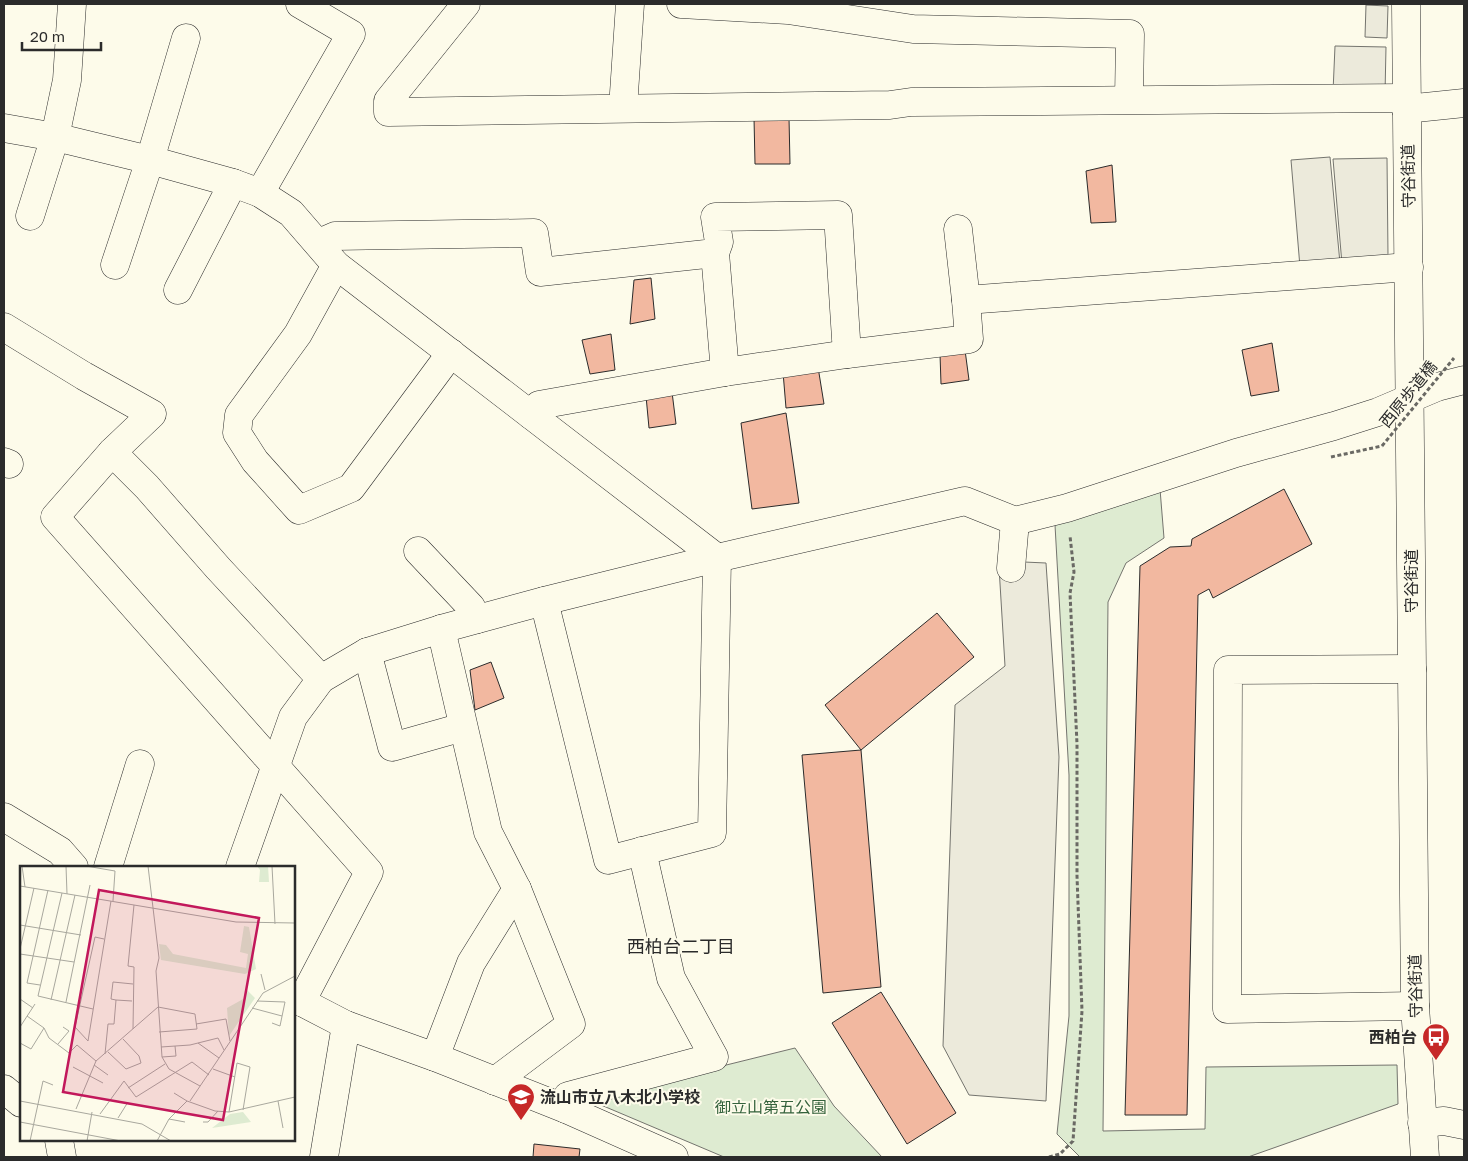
<svg xmlns="http://www.w3.org/2000/svg" width="1468" height="1161" font-family="'Golos Text','Noto Sans JP',sans-serif">
<style>
.green{fill:#deebd1;stroke:#74746e}
.parking{fill:#eceadb;stroke:#74746e}
.building{fill:#f2b8a0;stroke:#2b2b2b}
.lines{fill:none;stroke-linecap:round;stroke-linejoin:round}
.minor-casing{stroke:#2b2b2b;stroke-width:29}
.major-casing{stroke:#2b2b2b;stroke-width:29}
.path{stroke:#6a6964;stroke-width:3;stroke-dasharray:4 2.5;stroke-linecap:butt}
.minor{stroke:#fdfbea;stroke-width:28}
.major{stroke:#fdfbea;stroke-width:28}
.path-bridge{stroke:#6a6964;stroke-width:3;stroke-dasharray:4 2.5;stroke-linecap:butt}
.labels{text-anchor:middle;dominant-baseline:central;stroke-width:4;stroke-linejoin:round;paint-order:stroke}
.street-label{font-size:16px;fill:#2b2b2b;stroke:#fdfbea}
.poi-label{font-size:16px;font-weight:bold;fill:#2b2b2b;stroke:#fdfbea;text-anchor:end}
.park-label{font-size:16px;fill:#34623c;stroke:#fdfbea}
.neighbourhood-label{font-size:18px;fill:#2b2b2b;stroke:#fdfbea}
.inset-road{fill:none;stroke:#a9a89e;stroke-width:1}
.view{fill:#c2185b;fill-opacity:0.15;stroke:#c2185b;stroke-width:2.5}
.inset-edge{fill:none;stroke:#2b2b2b;stroke-width:2.5}
</style>
<rect width="100%" height="100%" fill="#fdfbea"/>
<g class="green">
<path d="M1160,489l4,49 -38,25 -18,39 -5,529 102,-2 1,-62 191,-2 1,39 -150,53h-168l-23,-23 12,-118v-241l-14,-250z"/>
<path d="M795,1048l39,58 48,51h-158l-123,-52v-9z"/>
</g>
<g class="parking">
<path d="M1366,5l22,1 -1,32 -22,-1z"/>
<path d="M1335,46l51,1 -1,47 -52,-2z"/>
<path d="M1330,157l10,106 -40,4 -9,-107z"/>
<path d="M1387,158l1,98 -46,8 -9,-105z"/>
<path d="M1024,562l22,1 13,194 -13,344 -77,-6 -26,-49 12,-341 50,-39 -6,-99z"/>
</g>
<g class="building">
<path d="M754,118h35l1,46h-35z"/>
<path d="M1112,165l4,57 -25,1 -5,-52z"/>
<path d="M651,278l4,41 -25,5 4,-44z"/>
<path d="M611,334l4,36 -25,4 -8,-34z"/>
<path d="M1272,343l7,48 -28,5 -9,-46z"/>
<path d="M965,350l4,30 -28,4 -1,-30z"/>
<path d="M818,367l6,37 -38,4 -3,-36z"/>
<path d="M672,392l4,32 -27,4 -3,-32z"/>
<path d="M786,413l13,90 -47,6 -11,-86z"/>
<path d="M1284,489l28,55 -99,54 -4,-9 -11,6 -11,520h-62l15,-549 30,-19 21,-1 1,-7z"/>
<path d="M937,613l37,44 -113,93 -36,-45z"/>
<path d="M491,662l13,36 -29,12 -5,-40z"/>
<path d="M861,750l20,237 -58,6 -21,-238z"/>
<path d="M881,992l75,121 -49,31 -75,-121z"/>
<path d="M534,1144l46,5 -1,8h-46z"/>
</g>
<g class="lines">
<g class="minor-casing">
<g id="minor">
<path d="M466,4l-78,97v11l502,-7 21,-3 496,-4"/>
<path d="M681,4l107,6 125,19 217,5 -1,65"/>
<path d="M623,108l7,-104"/>
<path d="M1406,109l58,-6"/>
<path d="M4,128l51,9 95,23 83,23 27,10 31,20 45,52 381,293 -5,275 -104,27 -64,-259"/>
<path d="M260,193l91,-159 -51,-30"/>
<path d="M30,216l25,-79 12,-57 5,-76"/>
<path d="M958,229l8,71"/>
<path d="M319,243l16,-7 199,-3 6,39 175,-19 4,-11 -4,-25 123,-2 9,139"/>
<path d="M715,253l10,119"/>
<path d="M115,265l35,-105 36,-122"/>
<path d="M336,265l-38,69 -59,81 -2,18 18,28 44,49 52,-22 100,-135"/>
<path d="M178,290l55,-107"/>
<path d="M4,327l80,49 68,38 -40,38 -57,65 314,355 -68,130"/>
<path d="M531,415l8,-10 186,-33 122,-18 122,-15 -3,-39 443,-33"/>
<path d="M112,452l35,35 71,81 103,111"/>
<path d="M4,462l5,2"/>
<path d="M418,551l53,56 6,12"/>
<path d="M1011,568l4,-47"/>
<path d="M441,629l47,203 29,57 54,135 -76,57"/>
<path d="M367,652l25,95 71,-20"/>
<path d="M1412,669l-184,1 -1,339 188,-3"/>
<path d="M4,817l56,34 14,16"/>
<path d="M108,867l32,-103"/>
<path d="M240,867l53,-150 28,-38 46,-27 74,-23 103,-28 173,-43 248,-57 50,20 52,-13 169,-55 98,-27 44,-14 59,-25 27,-7"/>
<path d="M294,998l52,27 89,32 131,52 108,48"/>
<path d="M435,1057l36,-94 46,-74"/>
<path d="M4,1089l17,14"/>
<path d="M566,1109l2,-13 146,-39 -43,-79 -29,-127"/>
<path d="M1422,1123l22,-2 20,4"/>
<path d="M59,1140l3,17"/>
<path d="M324,1157l22,-132"/>
</g>
</g>
<g class="major-casing">
<path id="major" d="M1406,4l9,1002 10,151"/>
</g>
<g class="path">
<path d="M1331,457l51,-11"/>
<path d="M1049,1157l11,-3 13,-13 9,-130 -5,-135v-132l-7,-151 4,-21 -4,-36"/>
</g>
<use href="#minor" class="minor"/>
<use href="#major" class="major"/>
<path class="path-bridge" d="M1382,446l72,-88"/>
</g>
<defs>
<g id="bus-pin" transform="scale(1.4375)"><path d="M0 17L-7.5 6A9.5 9.5 0 1 1 7.5 6Z" fill="#c62828" stroke="#fdfbea"/><path d="M-5-6H5V4H4V6H2V4H-2V6H-4V4H-5ZM-3.5-4V0h7V-4ZM-3.5 1.2v1.5H-2V1.2ZM2 1.2v1.5H3.5V1.2Z" fill="#fff"/></g>
<g id="school-pin" transform="scale(1.4375)"><path d="M0 17L-7.5 6A9.5 9.5 0 1 1 7.5 6Z" fill="#c62828" stroke="#fdfbea"/><path d="M0-5L7-2L0 1L-7-2ZM-4 1L0 2.5L4 1V4Q0 6-4 4Z" fill="#fff"/></g>
</defs>
<g fill-rule="evenodd">
<use href="#bus-pin" x="1436" y="1037"/>
<use href="#school-pin" x="521" y="1097"/>
</g>
<g class="labels">
<g class="street-label">
<text transform="translate(1408 176) rotate(-91)">守谷街道</text>
<text transform="translate(1408 394) rotate(-51)">西原歩道橋</text>
<text transform="translate(1411 581) rotate(-90)">守谷街道</text>
<text transform="translate(1415 986) rotate(-91)">守谷街道</text>
</g>
<g class="poi-label">
<text x="1417" y="1037">西柏台</text>
<text x="540" y="1097" text-anchor="start">流山市立八木北小学校</text>
</g>
<g class="park-label">
<text x="771" y="1107">御立山第五公園</text>
</g>
<g class="neighbourhood-label">
<text x="681" y="946">西柏台二丁目</text>
</g>
</g>
<g transform="translate(20 866)">
<rect width="275" height="275" fill="#fdfbea"/>
<path d="M237,0h11l1,16h-10l1,-12zM224,60l5,1 7,42 -11,5 -84,-14 -2,-16 7,1 7,9 73,14 2,-14 -8,-2zM226,123l9,9 -26,38 -2,-28 18,-10zM223,246l8,10 -39,6 18,-14z" fill="#deebd1"/>
<path class="inset-road" d="M2,0l3,21M46,0l1,28M66,0l29,5 -2,30M128,0l11,92 -3,13 6,86 7,12 31,17M252,0l3,58M0,20l216,36 59,1M42,27l-24,103 55,13M0,59l61,10M0,83l14,-61M0,88l54,8M241,108l4,16M20,119l-13,-2 21,-93M0,133l13,9M31,134l24,-105M96,134l16,1M237,135l28,1 -5,24 -8,-3M46,136l24,-117M232,142l30,8M7,150l17,12M176,158l30,-5 4,22M0,161l15,-23M113,163l1,-62 -6,-1 6,-61M68,175l23,-140M68,175l-13,-14 20,-90 9,2M0,177l11,6 13,-21 5,10 20,15 8,-8 19,16M178,177l21,15M38,178l11,-13 -6,-4M141,181l29,-2 28,-7 6,12M88,186l18,17 15,-6 -2,-7 -16,-17M85,188l3,-30h6l2,-24 -5,-1 2,-17 20,2M142,191l14,-1 -1,-10M74,199l14,10M53,201l30,16M193,203l22,8M108,222l37,-24M154,227l13,8M0,235l122,23 29,17M170,235l73,-108 32,-17M258,235l5,27M56,243l20,-48 62,-54 37,7 2,15 -38,3M209,246l8,-49 13,4 -7,43M80,248l24,-33 12,16 56,-35 17,13M98,252l10,-16M149,253l16,3M0,256l101,19M183,256h5l10,-11M10,275l13,-60 10,4M67,275l5,-29M137,275l12,-22 18,-18 28,10 14,1 66,-15"/>
<path class="view" d="M79,24l160,28 -36,202 -160,-28z"/>
<rect width="275" height="275" class="inset-edge"/>
</g>
<rect width="1468" height="1161" fill="none" stroke="#2b2b2b" stroke-width="10"/>
<path d="M22 42v8h79v-8" fill="none" stroke="#2b2b2b" stroke-width="2.5"/>
<text x="30" y="42" font-size="15" fill="#2b2b2b" stroke="#fdfbea" stroke-width="4" paint-order="stroke">20 m</text>
</svg>
